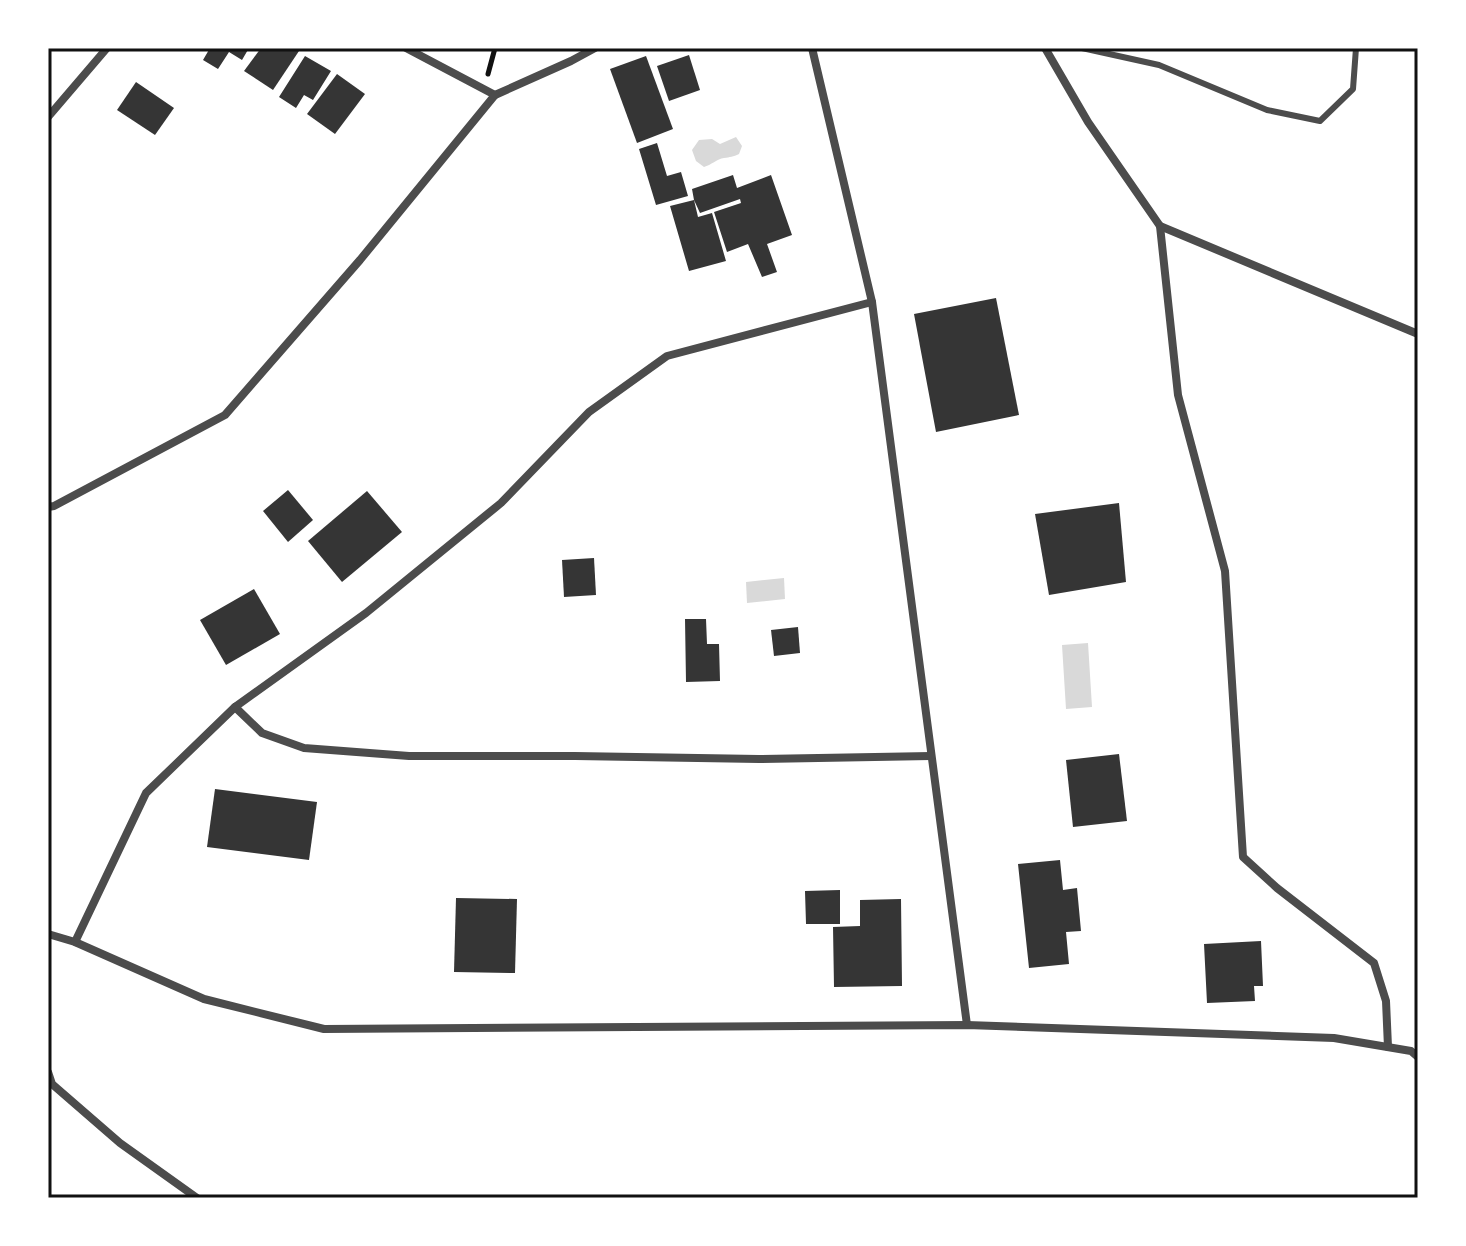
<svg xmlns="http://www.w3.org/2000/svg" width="1466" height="1246" font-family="'Fira Sans Condensed',sans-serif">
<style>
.water{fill:#d9d9d9}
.building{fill:#353535}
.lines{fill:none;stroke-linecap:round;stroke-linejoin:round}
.path{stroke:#111;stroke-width:5}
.service{stroke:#4c4c4c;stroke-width:6}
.minor{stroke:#4c4c4c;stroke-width:8}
.neatline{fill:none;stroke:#111;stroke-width:3}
</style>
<rect width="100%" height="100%" fill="#fff"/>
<g class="water">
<path d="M736,137l6,9 -3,8c-6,3 -9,3 -15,4 -7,1 -13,7 -20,9l-8,-6 -4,-11 7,-10 13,-1 8,5z"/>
<path d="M784,578l1,21 -38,4 -1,-21z"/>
<path d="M1088,643l4,64 -26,2 -4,-64z"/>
</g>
<g class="building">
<path d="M210,48h39l-7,12 -13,-8 -11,17 -15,-9z"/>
<path d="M261,48h40l-28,42 -29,-19z"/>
<path d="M689,55l11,35 -31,11 -12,-35z"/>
<path d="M305,56l26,15 -18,29 -9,-5 -8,13 -17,-11z"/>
<path d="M646,56l27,73 -36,14 -27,-74z"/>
<path d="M337,74l28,20 -30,40 -28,-20z"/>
<path d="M136,82l38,26 -19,27 -38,-25z"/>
<path d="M657,143l10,33 14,-4 7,24 -32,9 -17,-56z"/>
<path d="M733,175l4,13 34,-13 21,60 -25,9 10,28 -15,5 -14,-33 -21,8 -13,-40 27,-9 -1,-4 -40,14 -6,-13 4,17 14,-4 14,48 -37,10 -19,-65 24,-6 -2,-11z"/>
<path d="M996,298l23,117 -83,17 -22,-118z"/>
<path d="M288,490l25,30 -25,22 -25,-31z"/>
<path d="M367,491l35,41 -60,50 -34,-41z"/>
<path d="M1119,503l7,79 -77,13 -14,-81z"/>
<path d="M594,558l2,37 -32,2 -2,-37z"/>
<path d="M254,589l26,45 -54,31 -26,-45z"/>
<path d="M685,619h21l1,25h12l1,37 -34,1z"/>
<path d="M798,627l2,26 -26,3 -3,-26z"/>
<path d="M1119,754l8,67 -54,6 -7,-67z"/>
<path d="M215,789l102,13 -8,58 -102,-13z"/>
<path d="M1060,860l3,30 14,-2 4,43 -15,1 3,32 -40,4 -11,-104z"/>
<path d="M840,890v34h-34l-1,-33z"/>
<path d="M456,898l61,1 -2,74 -61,-1z"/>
<path d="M901,899l1,87 -68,1 -1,-60 27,-1v-26z"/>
<path d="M1261,941l2,45h-9l1,15 -48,2 -3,-59z"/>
</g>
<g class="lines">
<path class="path" d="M488,74l7,-26"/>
<path class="service" d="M1082,48l77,17 108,45 53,11 33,-32 3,-41"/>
<g class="minor">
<path d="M406,48l89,47 76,-34 24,-13"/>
<path d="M812,48l60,254 95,723"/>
<path d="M1045,48l43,74 72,104 258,108"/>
<path d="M48,117l59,-69"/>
<path d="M1160,226l18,169 47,176 18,286 34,31 97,75 12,38 2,46"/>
<path d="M48,507l6,-1 171,-91 135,-155 135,-165"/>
<path d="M235,707l27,26 42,15 105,8h166l184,3 172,-3"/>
<path d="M48,934l27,8 129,57 120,30 643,-4 367,13 77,13 7,6"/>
<path d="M75,942l71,-149 89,-86 131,-94 135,-110 88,-91 78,-56 205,-54"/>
<path d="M48,1072l4,12 68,59 77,55"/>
</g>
</g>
<rect width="1466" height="1246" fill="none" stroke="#ffffff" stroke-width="100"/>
<rect x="50" y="50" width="1366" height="1146" class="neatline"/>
</svg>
